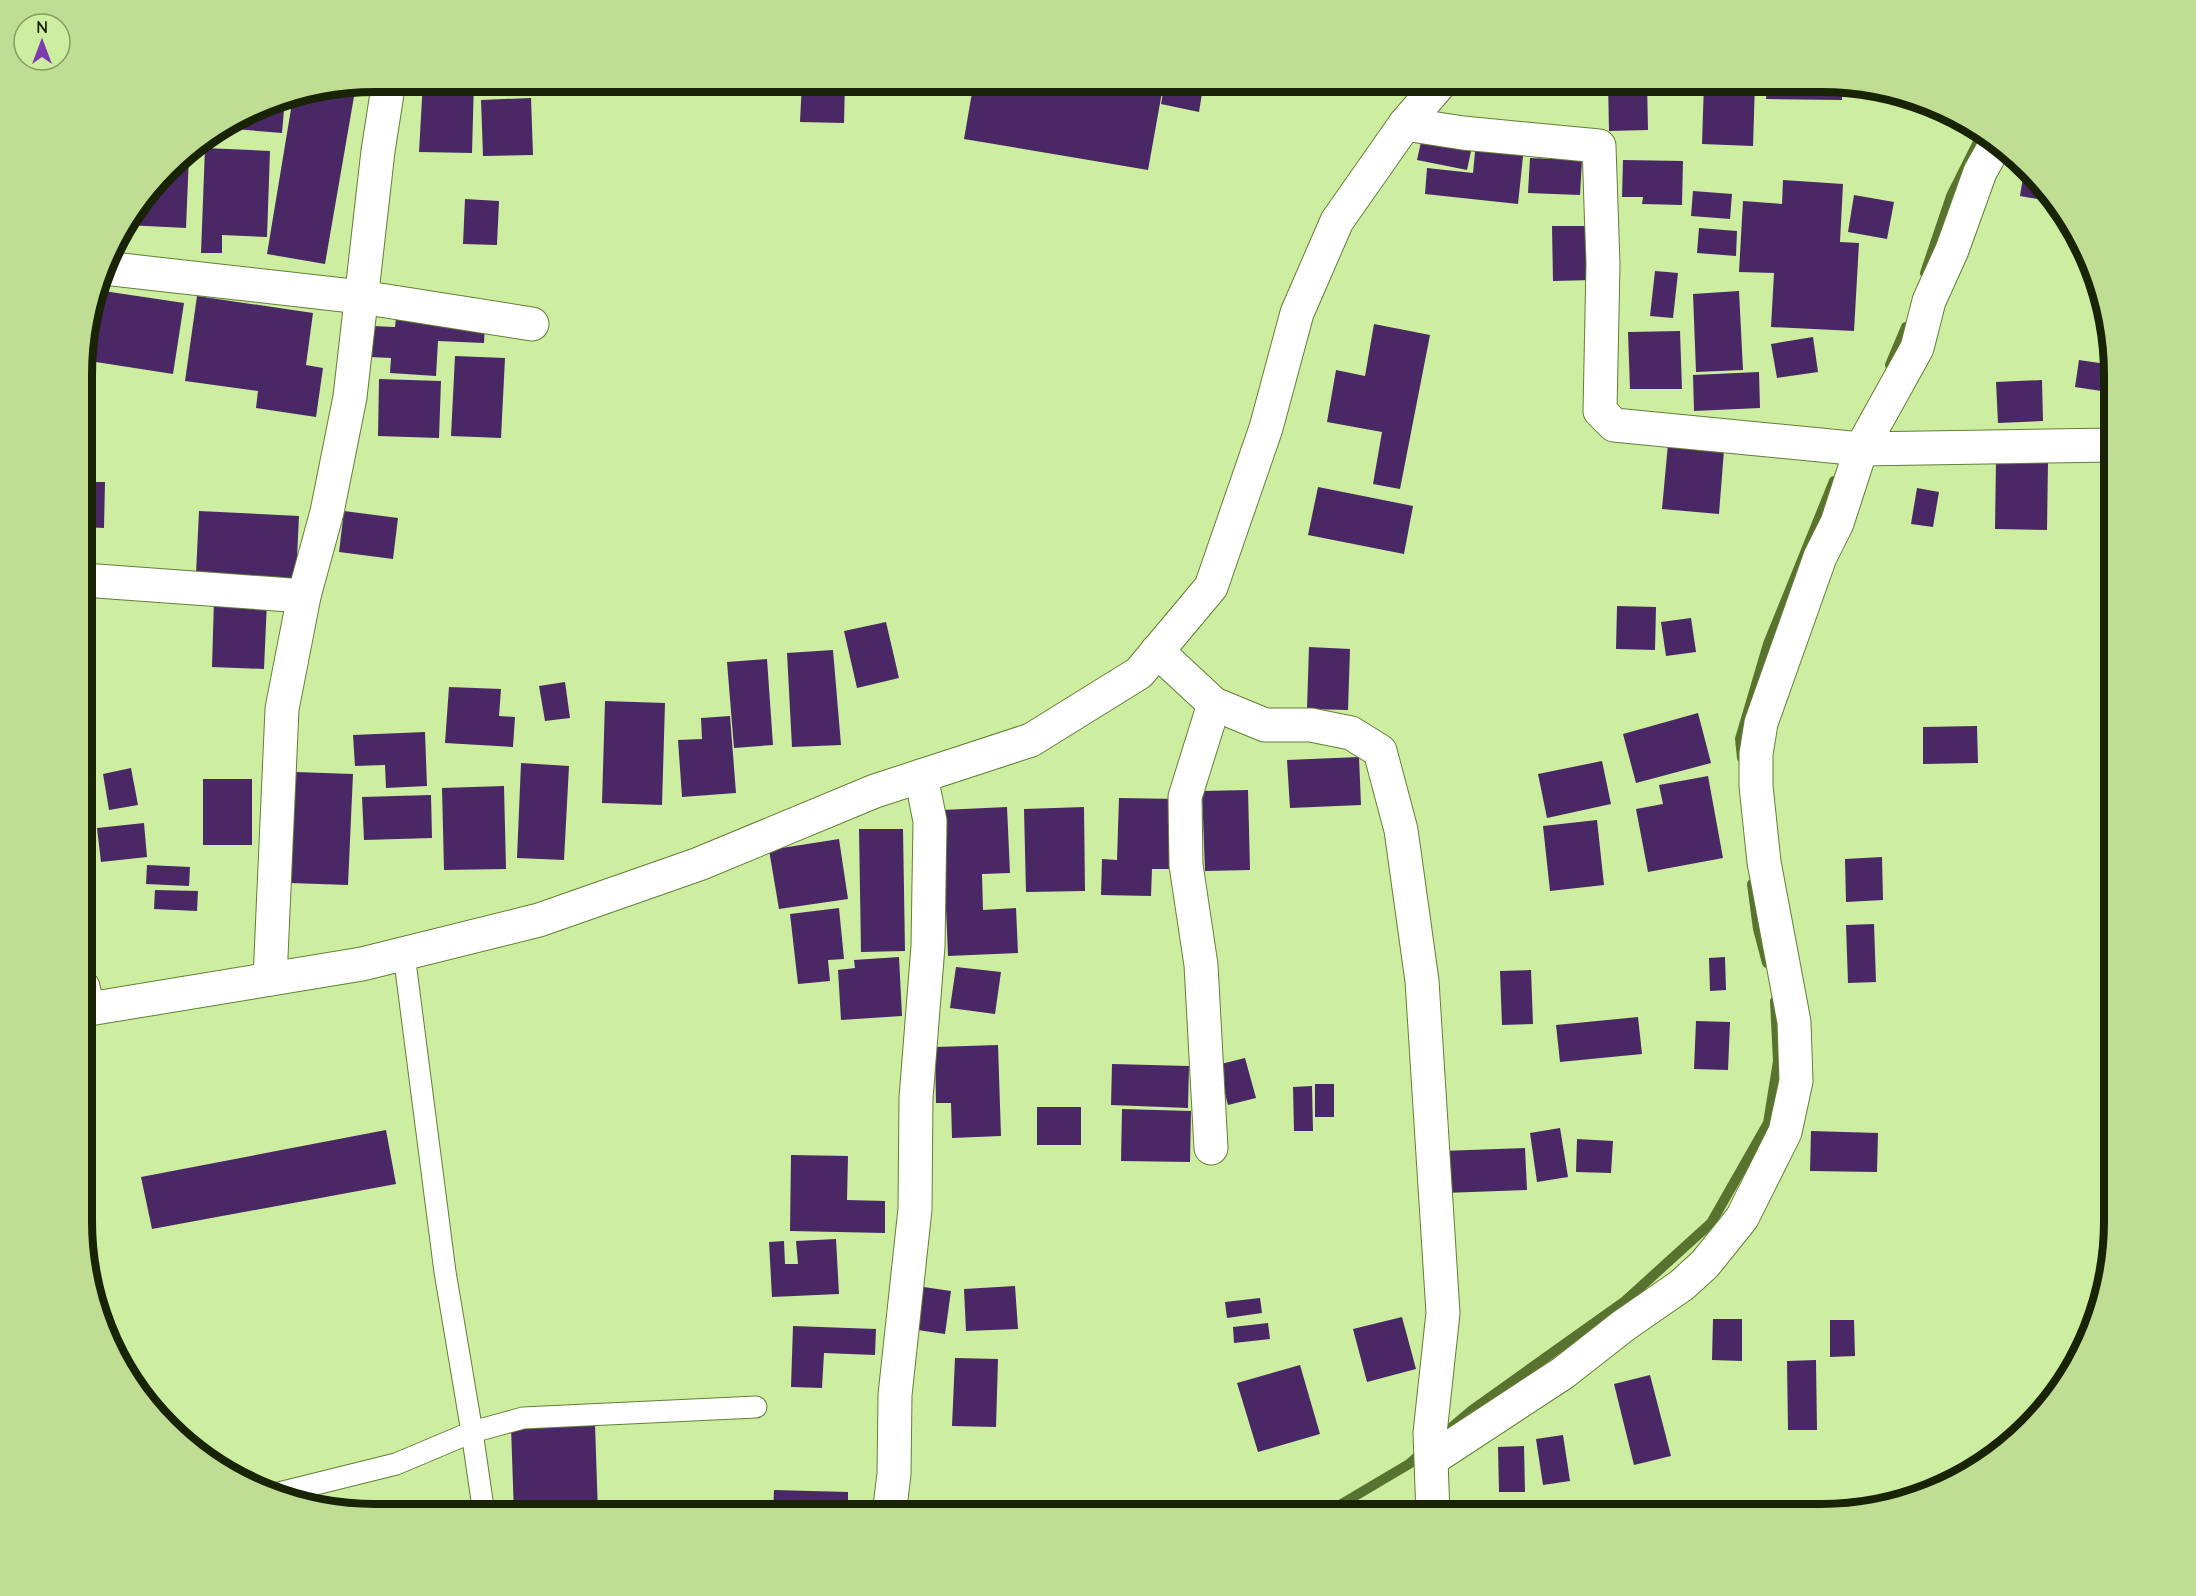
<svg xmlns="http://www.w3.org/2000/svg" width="2196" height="1596" font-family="Quicksand,sans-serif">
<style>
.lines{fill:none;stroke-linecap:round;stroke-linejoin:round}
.stream{stroke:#587230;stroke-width:10}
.building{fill:#4a2866}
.service-casing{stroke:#627f34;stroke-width:23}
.minor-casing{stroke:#627f34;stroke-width:35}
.tertiary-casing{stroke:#627f34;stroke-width:35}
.service{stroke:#fff;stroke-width:21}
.minor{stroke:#fff;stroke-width:33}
.tertiary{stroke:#fff;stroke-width:33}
.rim{fill:none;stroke:#182405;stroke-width:8}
</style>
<rect width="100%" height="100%" fill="#cdeea0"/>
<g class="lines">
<g class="stream">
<path d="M1925,273l26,-77 32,-64"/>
<path d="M1890,365l16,-38"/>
<path d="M1742,758l-2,-19 28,-95 66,-163"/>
<path d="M1752,884l6,45 9,34"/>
<path d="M1446,1432l26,-22 153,-109 86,-78 57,-100 10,-62 -3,-60"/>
<path d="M1323,1515l86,-51 16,-14"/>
</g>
</g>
<g class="building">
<path d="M423,81h51l-2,72 -53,-1z"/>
<path d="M802,81h43l-1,42 -44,-1z"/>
<path d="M974,81h190l-16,89 -184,-31z"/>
<path d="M1165,81h39l-5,31 -38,-8z"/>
<path d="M1608,82h39l1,48 -39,1z"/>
<path d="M1704,82h51l-2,64 -51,-2z"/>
<path d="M1767,82h75v18l-76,-1z"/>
<path d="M356,85l-31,179 -58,-10 26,-157z"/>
<path d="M531,98l2,57 -50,1 -2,-56z"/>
<path d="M285,99l-3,34 -60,-5 40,-25z"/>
<path d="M1423,133l50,9 -6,28 -50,-10z"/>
<path d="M1476,142l48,5 -6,57 -93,-10 2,-26 46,5z"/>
<path d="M205,148l65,3 -3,86 -45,-2v18h-21z"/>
<path d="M180,154l9,1 -3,73 -60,-3z"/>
<path d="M1530,158l52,2 -2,35 -52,-2z"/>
<path d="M1623,160l60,1 -1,44 -40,-1 1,-7h-21z"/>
<path d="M2024,171l23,27 2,3 -29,-5z"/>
<path d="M1783,180l60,4 -3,58 19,1 -5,88 -83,-4 3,-54 -35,-1 4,-71 39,3z"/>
<path d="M1693,191l39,3 -2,25 -39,-3z"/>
<path d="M1854,195l40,7 -7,37 -39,-7z"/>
<path d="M465,199l34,2 -2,44 -34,-1z"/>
<path d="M1552,226h40l1,54 -40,1z"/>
<path d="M1699,228l38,3 -1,25 -39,-3z"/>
<path d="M1655,271l23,2 -5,45 -23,-2z"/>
<path d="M97,290l87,13 -11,71 -90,-14v-24z"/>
<path d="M1739,291l4,79 -47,2 -3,-78z"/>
<path d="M197,296l116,17 -7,52 17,3 -7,49 -60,-9 2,-17 -73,-10z"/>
<path d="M396,318l89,5 -1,20 -46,-2 -2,35 -46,-3 1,-15 -21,-1 2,-31 23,1z"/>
<path d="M1374,324l56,11 -30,154 -27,-5 9,-52 -55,-10 9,-52 29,6z"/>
<path d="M1680,331l2,58h-52l-2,-57z"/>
<path d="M1813,337l5,35 -41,6 -6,-34z"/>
<path d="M455,356l50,2 -4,80 -50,-2z"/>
<path d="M2079,360l34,5 -5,27 -33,-5z"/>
<path d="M1759,372l1,36 -66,3 -1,-36z"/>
<path d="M379,379l62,2 -2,57 -61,-2z"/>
<path d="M2042,380l1,41 -45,2 -2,-41z"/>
<path d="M1668,444l56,6 -5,64 -57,-5z"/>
<path d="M1996,461l52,1 -1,68 -52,-1z"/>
<path d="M83,482h22l-1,46 -21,-1z"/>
<path d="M1318,487l95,19 -9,48 -96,-19z"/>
<path d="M1917,488l22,4 -6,35 -22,-3z"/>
<path d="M199,511l100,5 -3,63 -100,-5z"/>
<path d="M344,511l54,7 -5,41 -54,-7z"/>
<path d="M214,599l53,2 -3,68 -52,-2z"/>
<path d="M1617,606l39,1 -1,43 -39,-1z"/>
<path d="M1691,618l5,34 -30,4 -5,-34z"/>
<path d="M886,622l13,56 -42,10 -13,-57z"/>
<path d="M1309,647l41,2 -2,61 -41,-1z"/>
<path d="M833,650l8,95 -49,2 -5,-94z"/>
<path d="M767,659l6,86 -39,3 -7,-86z"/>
<path d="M565,682l5,36 -25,3 -6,-35z"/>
<path d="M449,687l52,2 -2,27 16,1 -2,30 -68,-4z"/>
<path d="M605,701l60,2 -3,102 -60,-2z"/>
<path d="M1698,713l13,50 -75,20 -13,-49z"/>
<path d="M730,716l6,77 -54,4 -4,-57 24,-1 -1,-21z"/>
<path d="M1977,726l1,37 -55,1v-37z"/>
<path d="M425,732l2,54 -41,2 -1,-23 -30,1 -2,-31z"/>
<path d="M1359,757l2,48 -71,3 -3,-48z"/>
<path d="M1602,761l9,43 -64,14 -9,-44z"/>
<path d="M521,763l48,3 -5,94 -47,-2z"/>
<path d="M131,768l7,37 -29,5 -6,-36z"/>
<path d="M295,772l58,2 -5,111 -58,-2z"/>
<path d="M1708,776l15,82 -75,14 -12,-63 27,-5 -4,-19z"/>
<rect x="203" y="779" width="49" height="66"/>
<path d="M504,786l2,83 -62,1 -2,-82z"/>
<path d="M1248,790l2,80 -45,1 -3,-80z"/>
<path d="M431,795l1,43 -68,2 -2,-43z"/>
<path d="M1119,798l59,1 -2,70h-24l-1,27 -50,-1 1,-36 15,1z"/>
<path d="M1007,807l3,66 -28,1 1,36 33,-2 2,45 -70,3 -6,-146z"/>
<path d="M1084,807l1,84 -59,1 -2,-83z"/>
<path d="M1597,820l7,65 -54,6 -7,-65z"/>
<path d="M144,823l3,34 -46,5 -4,-34z"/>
<path d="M859,829h44l2,122 -44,1z"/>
<path d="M839,839l9,60 -69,10 -10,-59z"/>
<path d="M1882,857l1,43 -37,2 -1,-43z"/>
<path d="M147,865l43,2 -1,19 -43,-2z"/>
<path d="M155,890l43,1 -1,20 -43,-2z"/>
<path d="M839,908l5,51 -16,1 2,21 -32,3 -8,-70z"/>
<path d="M1874,924l2,58 -28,1 -2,-58z"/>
<path d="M899,957l3,59 -61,4 -3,-50 17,-2 -1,-8z"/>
<path d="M1725,957l1,33 -16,1 -1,-33z"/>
<path d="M956,967l45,5 -6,42 -45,-6z"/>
<path d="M1531,970l2,54 -31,1 -2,-54z"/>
<path d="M1638,1017l4,37 -82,8 -4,-37z"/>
<path d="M1696,1021l34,1 -2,48 -34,-1z"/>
<path d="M998,1045l3,91 -49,2 -1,-35h-15l-1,-56z"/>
<path d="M1245,1058l11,40 -28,7 -11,-40z"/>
<path d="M1112,1064l77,2 -1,42 -77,-3z"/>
<rect x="1315" y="1084" width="19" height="33"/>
<path d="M1312,1086l1,45h-19l-1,-44z"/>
<rect x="1037" y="1107" width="44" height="38"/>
<path d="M1122,1109l69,2 -1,51 -69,-1z"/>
<path d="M1560,1128l8,49 -31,5 -7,-49z"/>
<path d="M386,1130l10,54 -244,45 -11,-52z"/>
<path d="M1811,1131l67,2 -1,39 -67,-1z"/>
<path d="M1577,1139l36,2 -2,32 -35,-1z"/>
<path d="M1525,1148l2,42 -83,3 -2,-42z"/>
<path d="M791,1155l57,1 -1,44 38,1v32l-95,-2z"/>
<path d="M836,1239l3,55 -67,3 -3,-55 15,-1 1,23h13l-2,-23z"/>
<path d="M910,1285l41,6 -6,43 -41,-6z"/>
<path d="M1015,1286l3,43 -52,2 -2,-42z"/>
<path d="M1260,1298l2,15 -35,5 -2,-16z"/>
<path d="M1402,1317l14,52 -49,13 -14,-53z"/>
<path d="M1713,1319h29v42l-30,-1z"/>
<path d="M1830,1320h24l1,36 -25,1z"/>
<path d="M1268,1323l2,16 -36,4 -1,-16z"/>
<path d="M793,1326l83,3 -1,26 -51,-2 -2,35 -31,-1z"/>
<path d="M955,1358l43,1 -2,68 -44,-1z"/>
<path d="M1816,1360l1,70h-29l-1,-69z"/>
<path d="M1300,1365l20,69 -62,18 -21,-69z"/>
<path d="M1650,1375l21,81 -37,9 -20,-81z"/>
<path d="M595,1424l3,90h-84l-3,-87z"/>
<path d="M1563,1435l7,46 -27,4 -7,-46z"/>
<path d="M1524,1446l1,46h-26l-1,-45z"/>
<path d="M774,1490l74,2v23h-75z"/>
</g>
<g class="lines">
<g class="service-casing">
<g id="service">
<path d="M404,954l41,318 27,160 51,-14 233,-11"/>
<path d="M271,1495l125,-31 76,-32 12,82"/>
</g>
</g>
<g class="minor-casing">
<g id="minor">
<path d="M1405,124l58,9 136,13 4,118 -3,147 14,14 247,24 253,-4"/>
<path d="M104,268l257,29 171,27"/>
<path d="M83,580l221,16"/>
<path d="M1157,651l57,53 51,21h46l40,8 29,18 21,79 21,151 21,332 -13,120 3,82"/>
<path d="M270,979l12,-270 22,-113 23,-84 23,-115 28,-246 11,-70"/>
<path d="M83,987l5,22"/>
<path d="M1211,1148l-10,-183 -15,-100 -1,-68 29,-93"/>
<path d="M1432,1459l131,-86 60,-47 59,-41 23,-21 37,-46 43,-86 11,-51 -2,-59 -30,-160 -8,-76v-32l5,-31 59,-166 17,-34 24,-74 56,-101 12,-47 23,-51 28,-78 18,-32"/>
<path d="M889,1515l5,-41 1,-79 20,-186 1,-111 12,-152 2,-125 -9,-45"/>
</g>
</g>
<g class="tertiary-casing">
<path id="tertiary" d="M83,1010l279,-46 177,-44 160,-56 176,-73 156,-51 108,-67 72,-86 55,-159 31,-115 40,-92 68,-97 37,-43"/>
</g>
<use href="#service" class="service"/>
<use href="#minor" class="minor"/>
<use href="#tertiary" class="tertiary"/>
</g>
<path d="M0 0H2196V1596H0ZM375 92H1821A283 283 0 0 1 2104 375V1221A283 283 0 0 1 1821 1504H375A283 283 0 0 1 92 1221V375A283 283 0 0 1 375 92Z" fill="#bfde94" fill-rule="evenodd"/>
<path class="rim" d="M375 92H1821A283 283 0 0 1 2104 375V1221A283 283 0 0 1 1821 1504H375A283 283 0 0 1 92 1221V375A283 283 0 0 1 375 92Z"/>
<g transform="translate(42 42)"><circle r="28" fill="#cdeea0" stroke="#859d62" stroke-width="1.5"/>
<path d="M0-4.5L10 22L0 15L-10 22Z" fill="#7d3baf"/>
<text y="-9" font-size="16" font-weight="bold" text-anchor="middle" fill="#182405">N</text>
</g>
</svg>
